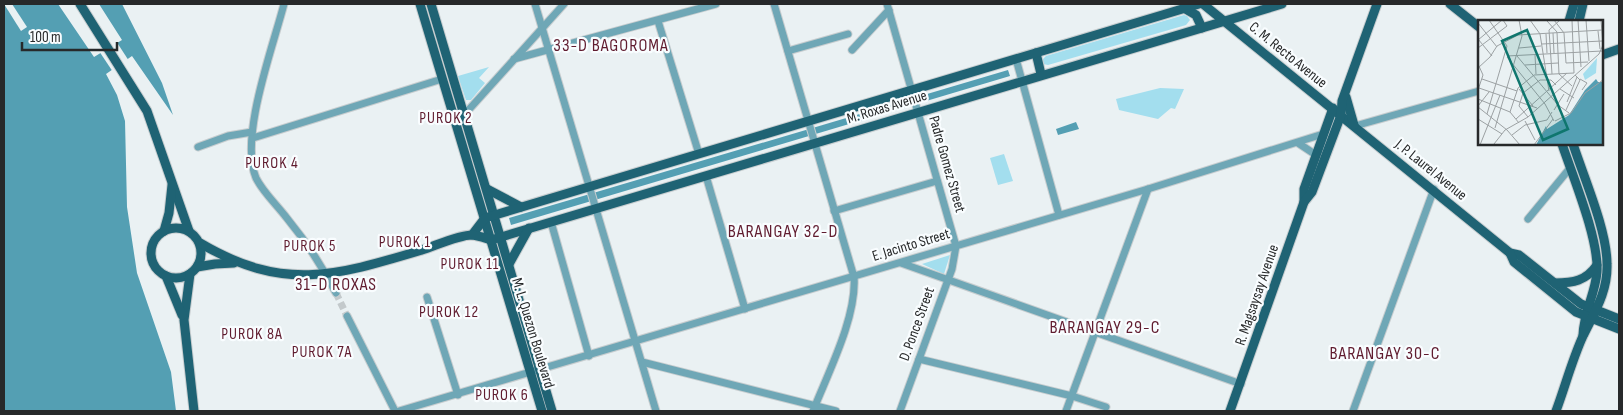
<svg xmlns="http://www.w3.org/2000/svg" width="1623" height="415" font-family="'Sofia Sans Condensed',sans-serif">
<style>
.green{fill:#a3deee}
.water{fill:#549fb3}
.pier{fill:#eaf1f3}
.lines{fill:none;stroke-linecap:round;stroke-linejoin:round}
.minor-tunnel{stroke:#c3c9cb;stroke-width:7;stroke-dasharray:7 3.5;stroke-linecap:butt}
.minor-casing{stroke:#c7cdcf;stroke-width:9}
.major-casing{stroke:#c7cdcf;stroke-width:11}
.minor{stroke:#6fa7b6;stroke-width:7}
.major{stroke:#1f6374;stroke-width:9}
.labels{text-anchor:middle;dominant-baseline:central;stroke-width:4.5;stroke-linejoin:round;paint-order:stroke}
.street-label{font-size:15px;fill:#27292a;stroke:#f9fdff}
.neighbourhood-label{font-size:16px;letter-spacing:1px;fill:#601c2f;stroke:#f9fdff}
.quarter-label{font-size:18px;letter-spacing:1px;fill:#601c2f;stroke:#f9fdff}
.inset-road{fill:none;stroke:#9ca1a3;stroke-width:1}
.view{fill:#0f766e;fill-opacity:0.15;stroke:#0f766e;stroke-width:2.5}
.inset-edge{fill:none;stroke:#27292a;stroke-width:2.5}
</style>
<rect width="100%" height="100%" fill="#eaf1f3"/>
<g class="green">
<path d="M1184,15l3,1 3,4 -4,5 -138,40 -5,-1 -1,-4 4,-4z"/>
<path d="M489,67l-10,11 6,5 -14,17h-5l-8,-24z"/>
<path d="M1160,88l24,1 -9,20 -4,-1 -13,11 -39,-9 -3,-11z"/>
<path d="M1004,154l9,27 -15,4 -8,-27z"/>
<path d="M950,255l-6,19 -22,-10z"/>
</g>
<g class="water">
<path d="M4,4h54l36,53 28,-17 -23,-36h23l40,79 11,32 -41,-59 -26,18 11,21 8,26 2,86 10,66 34,99 5,39h-172z"/>
<path d="M1008,70l2,6 -499,149 -2,-7z"/>
<path d="M1076,122l3,7 -21,6 -2,-6z"/>
</g>
<g class="pier">
<path d="M4,4h8l15,23 -6,4z"/>
<path d="M116,41l13,20 -16,11 -14,-21z"/>
</g>
<g class="lines">
<path class="minor-tunnel" d="M336,293l11,23"/>
<g class="minor-casing">
<g id="minor">
<path d="M284,4c-11,43 -45,133 -28,174 7,14 20,26 30,39 19,23 36,49 50,76"/>
<path d="M535,4l121,407"/>
<path d="M774,4l80,273c3,40 -26,96 -41,134"/>
<path d="M887,4l69,242 -4,23 -52,142"/>
<path d="M658,21l41,133"/>
<path d="M852,50l37,-40"/>
<path d="M788,51l60,-17"/>
<path d="M514,59l202,-55"/>
<path d="M1016,59l43,156"/>
<path d="M464,115l100,-111"/>
<path d="M1355,126l124,-35"/>
<path d="M253,138l189,-59"/>
<path d="M1298,143l18,12"/>
<path d="M198,147l30,-11 24,-4"/>
<path d="M706,176l39,133"/>
<path d="M834,211l103,-30"/>
<path d="M1528,219l42,-51"/>
<path d="M551,222l38,134"/>
<path d="M901,263l340,121"/>
<path d="M427,297l31,98"/>
<path d="M347,316l48,95"/>
<path d="M919,359l153,37 34,11"/>
<path d="M642,362l194,49"/>
<path d="M399,411l749,-222 175,-55"/>
<path d="M1066,411l82,-222"/>
<path d="M1353,411l81,-222"/>
</g>
</g>
<g class="major-casing">
<g id="major">
<path d="M80,4l67,107 42,120"/>
<path d="M420,4l122,407"/>
<path d="M431,4l121,407"/>
<path d="M1203,4l307,249 9,2 62,49 38,15"/>
<path d="M1450,4l29,23"/>
<path d="M1184,8l12,7 6,13"/>
<path d="M1569,21l5,-17"/>
<path d="M1579,21l4,-17"/>
<path d="M1036,53l5,21"/>
<path d="M1602,55l17,-6"/>
<path d="M1346,97l8,28"/>
<path d="M1562,144c11,33 37,95 35,128 -2,23 -13,39 -14,63"/>
<path d="M487,189l34,18"/>
<path d="M1304,202v-13l29,-81"/>
<circle cx="176" cy="253" r="25"/>
<path d="M164,231l5,-18 3,-28"/>
<path d="M472,235l13,-17 714,-214"/>
<path d="M200,243c83,49 135,33 222,7 13,-4 39,-16 51,-15 6,1 13,3 18,5l791,-236"/>
<path d="M1510,253l4,9 62,50 43,17"/>
<path d="M509,264l20,-36"/>
<path d="M197,267l18,-3 19,-1"/>
<path d="M190,274l-6,46 10,91"/>
<path d="M166,276l16,39"/>
<path d="M1555,283c18,0 31,-2 42,-18"/>
<path d="M1230,411l74,-209 8,-10 29,-77 1,-14 35,-97"/>
<path d="M1556,411c9,-24 16,-51 27,-75 11,-23 25,-44 24,-72 0,-34 -23,-86 -34,-120"/>
</g>
</g>
<use href="#minor" class="minor"/>
<use href="#major" class="major"/>
</g>
<g class="labels">
<g class="street-label">
<text transform="translate(1288 55) rotate(39)">C. M. Recto Avenue</text>
<text transform="translate(887 107) rotate(-17)">M. Roxas Avenue</text>
<text transform="translate(947 164) rotate(74)">Padre Gomez Street</text>
<text transform="translate(1431 170) rotate(39)">J. P. Laurel Avenue</text>
<text transform="translate(911 245) rotate(-17)">E. Jacinto Street</text>
<text transform="translate(1257 295) rotate(-71)">R. Magsaysay Avenue</text>
<text transform="translate(917 324) rotate(-70)">D. Ponce Street</text>
<text transform="translate(533 333) rotate(73)">M. L. Quezon Boulevard</text>
</g>
<g class="neighbourhood-label">
<text x="446" y="118">PUROK 2</text>
<text x="272" y="163">PUROK 4</text>
<text x="405" y="242">PUROK 1</text>
<text x="310" y="246">PUROK 5</text>
<text x="470" y="264">PUROK 11</text>
<text x="449" y="312">PUROK 12</text>
<text x="252" y="334">PUROK 8A</text>
<text x="322" y="352">PUROK 7A</text>
<text x="502" y="395">PUROK 6</text>
</g>
<g class="quarter-label">
<text x="611" y="45">33-D BAGOROMA</text>
<text x="783" y="231">BARANGAY 32-D</text>
<text x="336" y="284">31-D ROXAS</text>
<text x="1105" y="327">BARANGAY 29-C</text>
<text x="1385" y="353">BARANGAY 30-C</text>
</g>
</g>
<g transform="translate(1478 20)">
<rect width="125" height="125" fill="#eaf1f3"/>
<path d="M119,38l-1,15 -11,7 -2,-6z" fill="#a3deee"/>
<path d="M118,59l2,3h5v63h-67l10,-19 1,3 22,-14 16,-25z" fill="#549fb3"/>
<path class="inset-road" d="M52,0l10,14 9,57M76,0l10,13 2,30 22,-1M94,0l2,53M100,0l3,47M108,0l3,41M69,1l10,11 2,42M0,3l19,24M120,11l2,18M75,13l1,20M68,14l1,19M0,19l14,17M0,20l24,-20M64,24l60,-3M0,28l29,-22 -4,-6M41,28l22,-2M57,35l1,19M29,36l95,-5M39,36l41,49 11,8M29,37l38,47 9,17M0,44l5,11 -5,15M47,45l33,-2M0,48l12,-11 7,-11 21,-11 84,-5M74,54l-3,-44 11,-10M81,54l13,12M56,55l40,-2M4,59l35,12M102,59l7,4 -5,7M1,68l58,20M41,69l14,17M82,69l14,9M45,73l17,-13h11l5,5M45,73l-4,13 9,11M0,79l32,13 9,11M89,82l10,-25M0,86l11,-14M0,87l29,23M76,90l10,-16M88,90l14,-30 -5,-5M32,92l8,-24 16,-13M9,94l20,-68 -18,-26M0,99l24,15M38,99l51,-46M47,101l10,19M77,101l16,-8 14,-20 18,-13M17,108l27,-92 -3,-16M29,110l13,15M34,115l13,-10 22,-5 5,-8M16,124l11,-14 23,-13 71,-63 4,-9 -2,-25M2,125l20,-50M56,125l19,-26"/>
<path class="view" d="M49,10l41,99 -25,11 -41,-99z"/>
<rect width="125" height="125" class="inset-edge"/>
</g>
<rect width="1623" height="415" fill="none" stroke="#27292a" stroke-width="10"/>
<path d="M22 42v8h95v-8" fill="none" stroke="#27292a" stroke-width="2.5"/>
<text x="30" y="42" font-size="15" fill="#27292a" stroke="#f9fdff" stroke-width="4" paint-order="stroke">100 m</text>
</svg>
